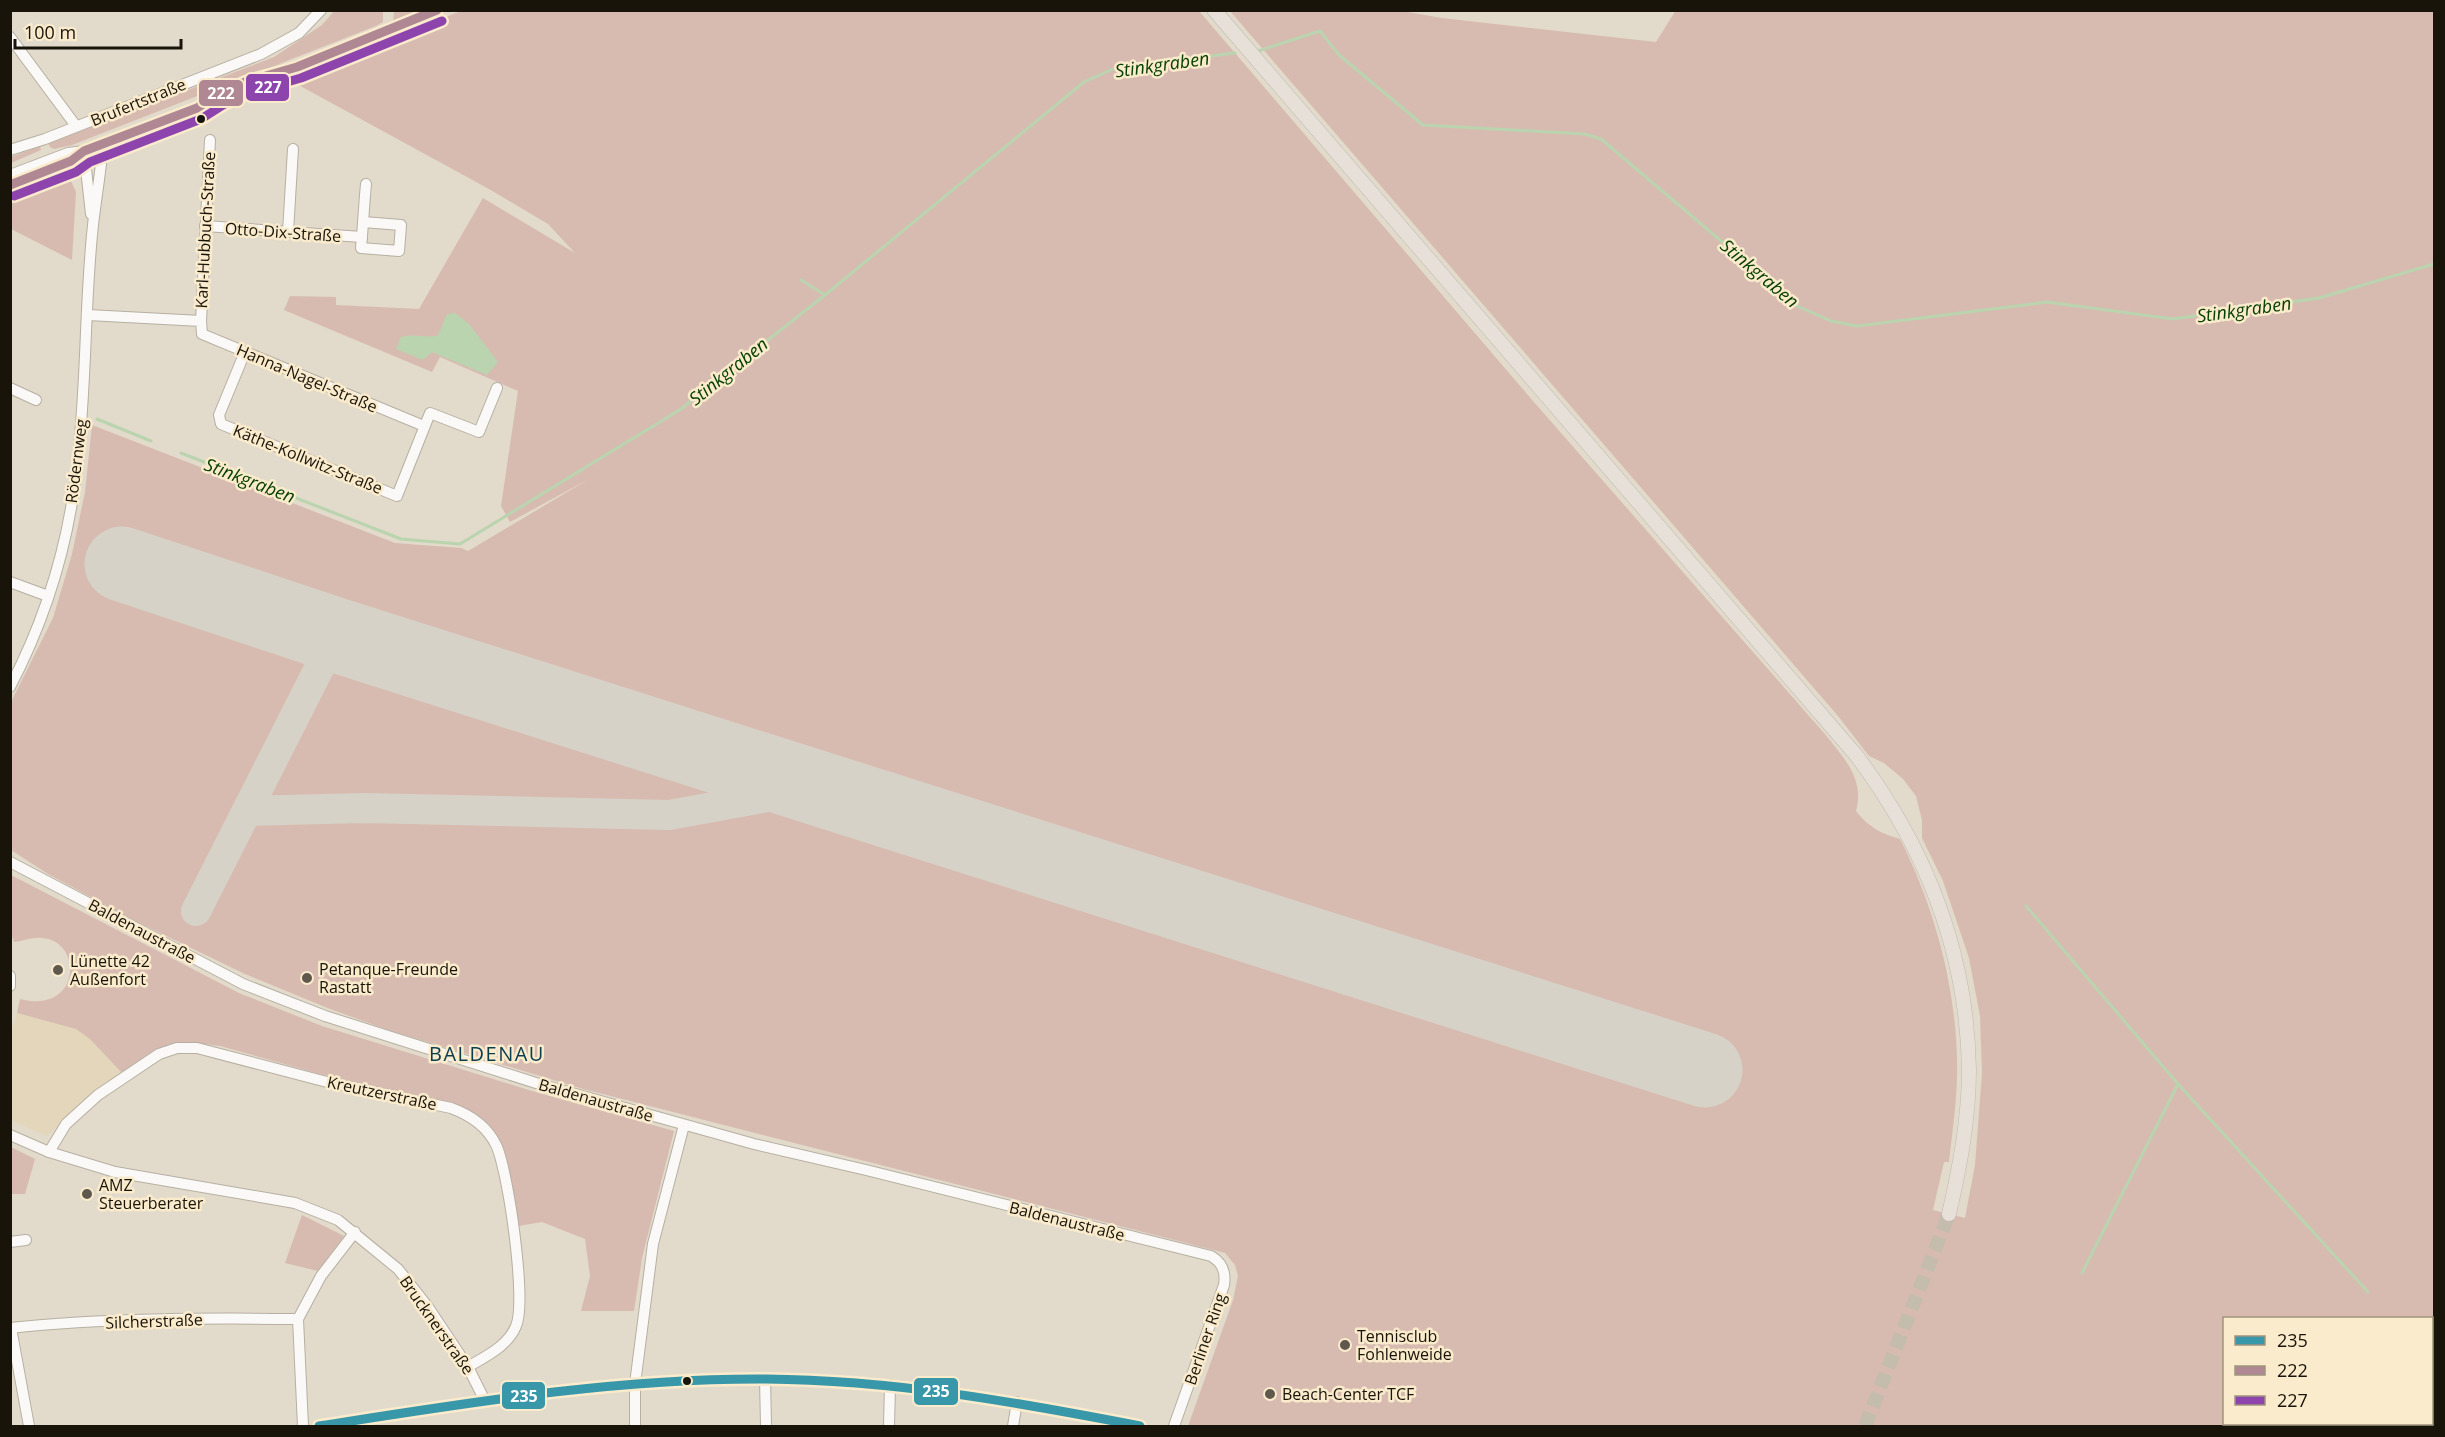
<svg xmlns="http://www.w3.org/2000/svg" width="2445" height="1437" font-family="'Open Sans',sans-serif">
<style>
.built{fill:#e3d6ba}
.green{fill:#d8bbb0;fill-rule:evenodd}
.water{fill:#bad4af}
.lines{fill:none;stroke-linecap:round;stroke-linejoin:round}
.stream{stroke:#bad4af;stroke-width:3}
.taxiway{stroke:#d7d2c7;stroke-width:30}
.runway{stroke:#d7d2c7;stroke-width:75}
.major-tunnel{stroke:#c4bcad;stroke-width:14;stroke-dasharray:14 7;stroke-linecap:butt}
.minor-casing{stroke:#b6b0a3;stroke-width:12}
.major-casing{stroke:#bebab2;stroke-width:15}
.minor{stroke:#fbf9f7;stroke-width:10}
.major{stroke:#e7e0d8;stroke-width:14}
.bus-1-casing{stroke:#faebcc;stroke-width:14}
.bus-2-casing{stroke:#faebcc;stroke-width:14}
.bus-3-casing{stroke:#faebcc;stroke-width:14}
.bus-1{stroke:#3897a9;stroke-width:9}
.bus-2{stroke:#af8893;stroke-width:9}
.bus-3{stroke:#8e44ad;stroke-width:9}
.bus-dot{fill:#191409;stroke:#faebcc;stroke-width:2}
.poi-dot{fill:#5f594d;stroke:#faebcc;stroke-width:2}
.labels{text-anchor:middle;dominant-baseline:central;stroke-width:5;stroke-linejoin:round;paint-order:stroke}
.street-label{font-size:16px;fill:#191409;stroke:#faebcc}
.poi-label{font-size:16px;fill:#191409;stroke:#faebcc;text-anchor:start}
.water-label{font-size:18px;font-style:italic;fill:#084002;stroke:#faebcc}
.quarter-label{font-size:20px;letter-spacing:1.5px;fill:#0a3d4f;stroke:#faebcc}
.line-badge{stroke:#faebcc;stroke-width:2}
.badge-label{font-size:16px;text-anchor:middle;font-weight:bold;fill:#fff}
</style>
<rect width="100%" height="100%" fill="#e2daca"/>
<path class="built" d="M17,1013l59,16 14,10 32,34 -76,63 -35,-16v-89z"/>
<g class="green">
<path d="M383,10v12l-7,4 -304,119 -18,4 -4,-2 -2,-4 4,-1 222,-85 48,-32 12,-14z"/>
<path d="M1676,10l758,1v1415h-1246l45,-126 5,-24 -3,-11 -10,-12 -642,-164 -192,-58 -61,-22 -85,-35 -110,-53 -87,-47 -37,-24 -1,-146 43,-86 19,-64 13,-62 7,-67 303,118 66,5 7,3 121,-72 -79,43 -9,-16 17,-115 -78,-34 -8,15 -148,-62 6,-14 46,1v8l83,4 64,-111 92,55 -27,-29 -59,-35 -196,-107 10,-9 158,-62h738l334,390 291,332c19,24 41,45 32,78 12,16 26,23 44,28 37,73 59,159 57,240 -1,28 -5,56 -8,83h-5l-11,48 32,8 10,-53 7,-92 -2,-57 -11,-58 -26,-77 -21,-43v-18l-6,-24 -13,-17 -19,-16 -15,-7 -31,-40 -608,-705h172l40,7 214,24zM2224,1318h208v106h-208z"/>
<path d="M394,11v-1l28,1 -29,11z"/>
<path d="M40,146l1,4 -30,13v-6z"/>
<path d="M55,175l15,4 6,13 -4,68 -61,-31v-35z"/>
<path d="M11,875l228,118 83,33 210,65 142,40 -32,127 -8,53h-53l9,-35 -5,-37 -43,-17 -24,4c-8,-50 -7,-94 -57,-120l-141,-32 -100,-28 -25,-3h-16l-17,4 -14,7 -26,19 -32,-34 -14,-10 -59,-16 3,-14c61,16 64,-58 22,-61 -9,-1 -19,3 -28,4l-3,-8z"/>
<path d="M11,1147l24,12 -10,35h-14z"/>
<path d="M302,1215l42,21 -26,35 -33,-8z"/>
</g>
<path class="water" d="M455,313l14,11 29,38 -11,13 -55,-23 -9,8 -27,-11 5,-12c15,-4 28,2 37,-2l9,-21z"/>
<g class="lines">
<g class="stream">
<path d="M1258,51l62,-20 19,24 84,70 162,9 16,5 198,168 32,14 26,5 190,-24 126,17 146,-21 115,-34"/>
<path d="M801,280l24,15"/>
<path d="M97,419l54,22"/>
<path d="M181,453l220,86 59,5 221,-135 144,-114 259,-213 31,-14 120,-15"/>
<path d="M2026,906l152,178 190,208"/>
<path d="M2082,1273l96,-189"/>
</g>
<g class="taxiway">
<path d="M247,811l117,-3 305,7 148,-27"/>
<path d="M196,911l140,-276"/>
</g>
<path class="runway" d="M122,564l214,71 1369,435"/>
<path class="major-tunnel" d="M1865,1426l84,-212"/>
<g class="minor-casing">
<g id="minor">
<path d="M10,37l66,89"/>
<path d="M197,108c20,-18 74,-37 100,-41l141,-57"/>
<path d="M10,150l35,-11 216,-85 38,-21 22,-23"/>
<path d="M84,151l7,63"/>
<path d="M10,175l58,-22 16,-2 113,-43 25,-5 65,-27 10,-9"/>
<path d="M10,185l61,-24 10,-8"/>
<path d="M363,222l38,3 -2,26 -38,-3c2,-22 3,-43 5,-64"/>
<path d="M205,226l157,11"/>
<path d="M288,232l5,-83"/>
<path d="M88,315l113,6 1,13 222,92"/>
<path d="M201,321l9,-181"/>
<path d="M245,352l-26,63 2,9 176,72 33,-83 49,19 18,-44"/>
<path d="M10,388l26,12"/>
<path d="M10,582l38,14"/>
<path d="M10,687c34,-65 57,-139 66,-212 11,-83 8,-167 17,-250 3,-27 8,-54 10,-81"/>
<path d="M10,862l233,122 82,32 211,67 218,61 112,26 345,86c12,7 15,16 13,29l-50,141"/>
<path d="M10,976v10"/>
<path d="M10,1135l39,17 66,20 180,31 43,17 60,49 30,38 40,60 17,34"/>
<path d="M49,1152l17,-28 32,-29 61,-41 18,-6h20l130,34 124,26c19,7 36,18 45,37 12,24 31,157 20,181 -8,20 -30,30 -48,41"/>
<path d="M10,1242l16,-2"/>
<path d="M10,1328c93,-10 195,-10 288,-9"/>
<path d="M11,1328l18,98"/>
<path d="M765,1379l1,47"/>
<path d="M303,1426l-5,-107 23,-43 34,-44"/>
<path d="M319,1426c169,-26 339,-55 511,-45 105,5 207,25 310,45"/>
<path d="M635,1426v-42l18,-140 31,-119"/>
<path d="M889,1426l1,-41"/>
<path d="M1013,1426l4,-24"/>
</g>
</g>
<g class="major-casing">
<path id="major" d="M1214,10l642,745c70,93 111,197 113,314 0,49 -9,97 -20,145"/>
</g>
<use href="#minor" class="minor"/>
<use href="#major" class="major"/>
<g class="bus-1-casing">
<path id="bus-1" d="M319,1426c148,-23 297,-48 447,-47 127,1 250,23 374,47"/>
</g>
<g class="bus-2-casing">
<path id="bus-2" d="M10,185l61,-24 13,-10 113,-43 20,-13 28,-13 52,-15 140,-57"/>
</g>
<g class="bus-3-casing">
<path id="bus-3" d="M14,196l62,-24 14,-10 111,-43 22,-14 26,-12 52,-15 141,-57"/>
</g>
<use href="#bus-1" class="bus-1"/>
<use href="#bus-2" class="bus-2"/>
<use href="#bus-3" class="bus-3"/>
</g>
<g class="bus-dot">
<circle cx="201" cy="119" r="5"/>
<circle cx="687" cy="1381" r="5"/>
</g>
<g class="poi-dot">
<circle cx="58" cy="970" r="6"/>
<circle cx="307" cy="978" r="6"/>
<circle cx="87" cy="1194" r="6"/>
<circle cx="1345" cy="1345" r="6"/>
<circle cx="1270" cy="1394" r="6"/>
</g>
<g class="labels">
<g class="street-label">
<text transform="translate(138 102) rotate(-22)">Brufertstraße</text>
<text transform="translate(205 230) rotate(-87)">Karl-Hubbuch-Straße</text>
<text transform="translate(283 232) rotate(4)">Otto-Dix-Straße</text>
<text transform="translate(307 378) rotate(23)">Hanna-Nagel-Straße</text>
<text transform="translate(308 459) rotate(22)">Käthe-Kollwitz-Straße</text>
<text transform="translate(76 461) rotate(-83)">Rödernweg</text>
<text transform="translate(142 931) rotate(28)">Baldenaustraße</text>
<text transform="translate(382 1093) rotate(12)">Kreutzerstraße</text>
<text transform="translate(596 1100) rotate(16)">Baldenaustraße</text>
<text transform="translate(1067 1221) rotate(14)">Baldenaustraße</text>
<text transform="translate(154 1321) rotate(-2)">Silcherstraße</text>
<text transform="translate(437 1325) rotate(55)">Brucknerstraße</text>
<text transform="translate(1205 1339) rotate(-71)">Berliner Ring</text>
</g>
<g class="poi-label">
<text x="70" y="961">Lünette 42<tspan x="70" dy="18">Außenfort</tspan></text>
<text x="319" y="969">Petanque-Freunde<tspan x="319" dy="18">Rastatt</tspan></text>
<text x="99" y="1185">AMZ<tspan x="99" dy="18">Steuerberater</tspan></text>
<text x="1357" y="1336">Tennisclub<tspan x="1357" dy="18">Fohlenweide</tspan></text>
<text x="1282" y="1394">Beach-Center TCF</text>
</g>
<g class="water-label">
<text transform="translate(1162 64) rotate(-8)">Stinkgraben</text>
<text transform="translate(1760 273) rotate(40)">Stinkgraben</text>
<text transform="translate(2244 309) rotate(-8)">Stinkgraben</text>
<text transform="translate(728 371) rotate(-39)">Stinkgraben</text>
<text transform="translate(250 480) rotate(21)">Stinkgraben</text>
</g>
<g class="quarter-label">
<text x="487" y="1053">BALDENAU</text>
</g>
</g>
<g class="line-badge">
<rect x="245" y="73" width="45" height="29" rx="6" fill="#8e44ad"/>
<rect x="198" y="79" width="46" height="28" rx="6" fill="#af8893"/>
<rect x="913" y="1377" width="46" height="29" rx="6" fill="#3897a9"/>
<rect x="501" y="1381" width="45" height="29" rx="6" fill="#3897a9"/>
</g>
<g class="badge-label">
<text x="268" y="93">227</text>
<text x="221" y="99">222</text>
<text x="936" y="1397">235</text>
<text x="524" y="1402">235</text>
</g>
<rect width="2445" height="1437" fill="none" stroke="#191409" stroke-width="24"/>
<rect x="2223" y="1317" width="210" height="108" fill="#faebcc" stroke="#a0957e" stroke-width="1.5"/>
<rect x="2235" y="1336" width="30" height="9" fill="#3897a9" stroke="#a0957e" stroke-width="1.5"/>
<text x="2277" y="1347" font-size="18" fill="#191409">235</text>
<rect x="2235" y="1366" width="30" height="9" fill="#af8893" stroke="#a0957e" stroke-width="1.5"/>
<text x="2277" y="1377" font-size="18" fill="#191409">222</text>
<rect x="2235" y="1396" width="30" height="9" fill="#8e44ad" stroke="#a0957e" stroke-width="1.5"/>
<text x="2277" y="1407" font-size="18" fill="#191409">227</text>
<path d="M15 39v9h166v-9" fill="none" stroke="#191409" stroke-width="3"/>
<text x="24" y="39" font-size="18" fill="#191409" stroke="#faebcc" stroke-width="4.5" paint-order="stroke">100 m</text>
</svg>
